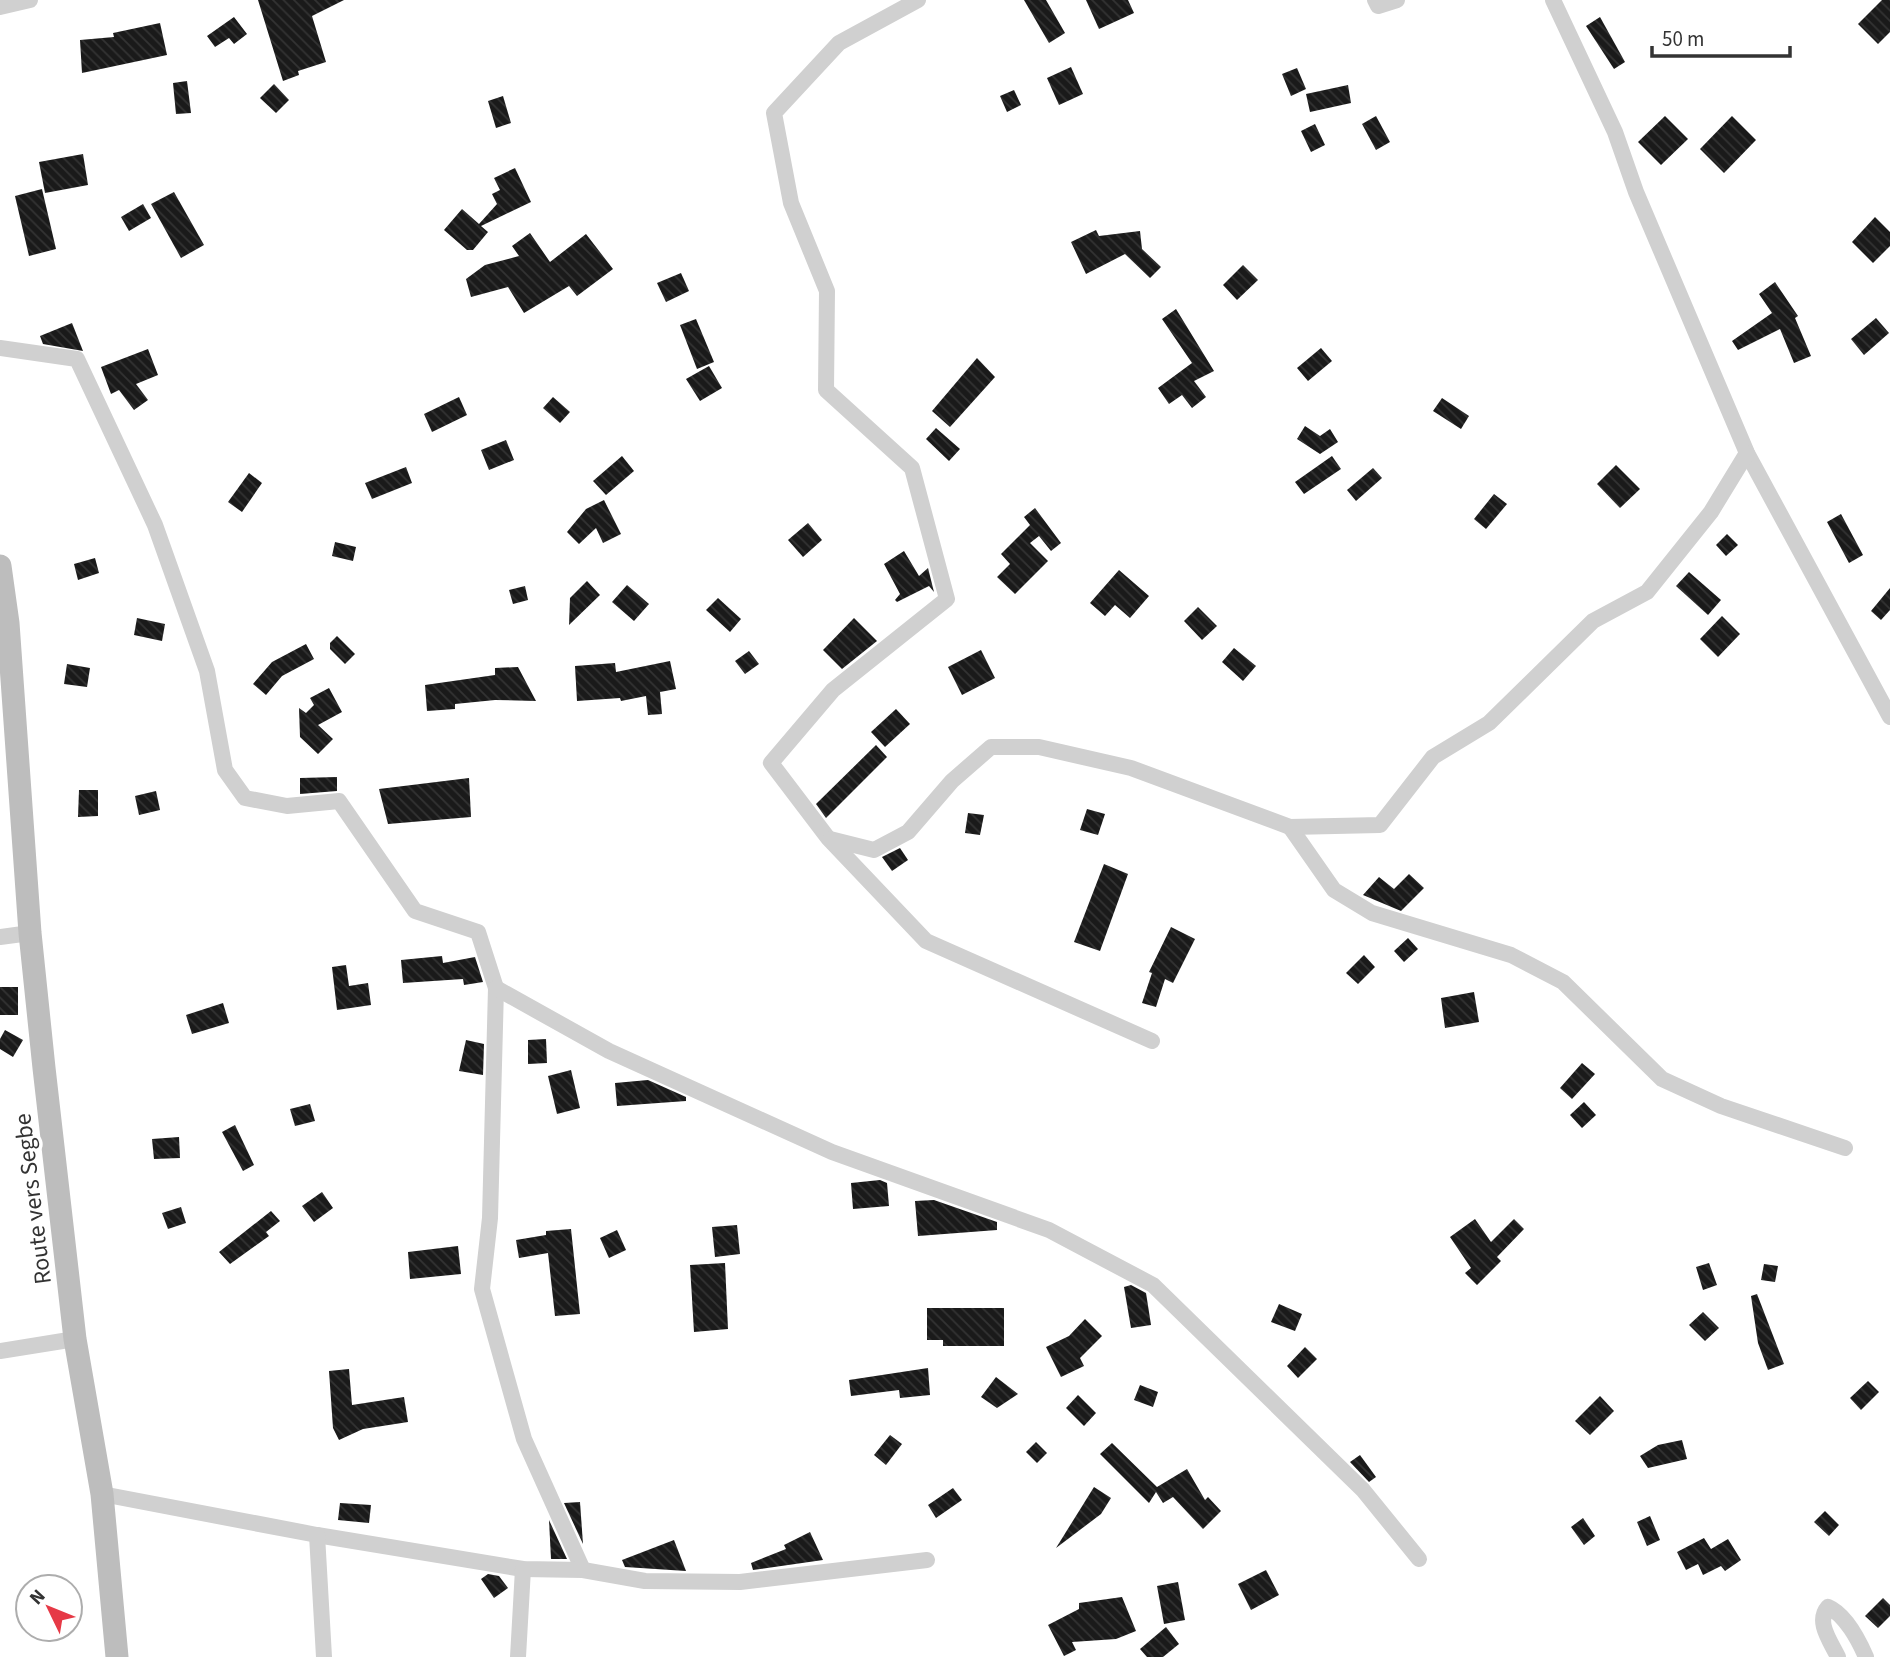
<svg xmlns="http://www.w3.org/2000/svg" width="1890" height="1657" font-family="'Source Sans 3',sans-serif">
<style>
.building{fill:url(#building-back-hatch)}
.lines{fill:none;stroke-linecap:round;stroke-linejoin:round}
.minor{stroke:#d0d0d0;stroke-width:16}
.secondary{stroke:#bdbdbd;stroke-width:23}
.labels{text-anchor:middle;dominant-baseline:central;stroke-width:7;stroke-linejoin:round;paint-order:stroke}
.street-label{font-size:24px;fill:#333;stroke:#fff}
</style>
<defs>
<pattern id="building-back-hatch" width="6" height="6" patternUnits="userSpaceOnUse" patternTransform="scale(1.75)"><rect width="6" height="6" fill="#1a1a1a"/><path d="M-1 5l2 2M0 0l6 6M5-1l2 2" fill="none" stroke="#333"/></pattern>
</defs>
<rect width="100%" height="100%" fill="#fff"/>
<g class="building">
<path d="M258,0h86l-32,16 14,46 -28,9 1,4 -16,6z"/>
<path d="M1024,0h22l19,33 -16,10z"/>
<path d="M1086,0h42l6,13 -35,16z"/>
<path d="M1882,0h8v32l-12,12 -20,-20z"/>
<path d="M234,17l13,17 -13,10 -5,-6 -14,9 -8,-11z"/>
<path d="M1600,17l25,45 -11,7 -28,-43z"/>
<path d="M160,23l7,32 -85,18 -2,-33 34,-3 -1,-4z"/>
<path d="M1071,67l12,27 -24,11 -12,-27z"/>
<path d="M1297,68l9,21 -15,7 -9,-22z"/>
<path d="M187,81l4,32 -15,1 -3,-31z"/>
<path d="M274,84l15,16 -13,13 -16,-15z"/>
<path d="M1348,85l3,18 -41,9 -4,-18z"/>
<path d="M1014,90l7,15 -14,7 -7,-16z"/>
<path d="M503,96l8,27 -15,5 -8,-27z"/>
<path d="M1376,116l14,26 -14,8 -14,-26z"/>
<path d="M1665,116l23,23 -27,26 -23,-23z"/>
<path d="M1732,116l24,24 -32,33 -24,-24z"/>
<path d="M1315,124l10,21 -14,7 -10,-21z"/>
<path d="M83,154l5,31 -43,8 -6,-31z"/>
<path d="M515,168l16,34 -50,24 7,6 -15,18h-6l-23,-20 18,-21 17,15 18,-20 -5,-10 8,-4 -6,-12z"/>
<path d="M42,189l14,60 -27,7 -14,-60z"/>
<path d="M174,192l30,53 -23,13 -30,-54z"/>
<path d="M143,204l8,14 -22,13 -8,-14z"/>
<path d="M1875,217l15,15v14l-17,17 -21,-21z"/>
<path d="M1096,230l3,6 41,-5 2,18 19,18 -11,11 -25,-24 -39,20 -15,-32z"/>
<path d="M530,233l20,29 36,-28 27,35 -36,27 -8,-10 -45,27 -16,-26 -37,10 -5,-18 19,-14 34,-9 -7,-10z"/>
<path d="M1243,265l15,15 -21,20 -14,-15z"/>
<path d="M681,273l8,18 -23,11 -9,-19z"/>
<path d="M1775,282l23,34 -3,2 16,38 -17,7 -14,-34 -42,21 -6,-9 40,-28 -13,-19z"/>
<path d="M1176,309l38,62 -20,10 12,16 -14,11 -10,-13 -13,9 -11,-16 34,-25 -30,-44z"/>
<path d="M1876,318l13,15 -25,22 -13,-16z"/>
<path d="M696,319l18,43 -17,7 -17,-44z"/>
<path d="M72,323l11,28 -40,-7 -3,-8z"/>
<path d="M1321,348l11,13 -24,20 -11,-13z"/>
<path d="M148,349l10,26 -22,9 12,16 -14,10 -15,-20 -8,4 -10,-27z"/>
<path d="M977,358l18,19 -45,50 -18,-16z"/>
<path d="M709,366l13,22 -22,13 -14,-22z"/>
<path d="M459,397l8,18 -35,17 -8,-18z"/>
<path d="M553,397l17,15 -10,11 -17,-15z"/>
<path d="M1442,398l27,18 -8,13 -28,-18z"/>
<path d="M1305,426l15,10 10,-7 8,13 -18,12 -23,-15z"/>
<path d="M936,428l24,21 -11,12 -23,-22z"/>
<path d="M506,440l8,20 -25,10 -8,-20z"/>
<path d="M622,456l12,15 -28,24 -13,-14z"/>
<path d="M1332,456l9,13 -37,25 -9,-12z"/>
<path d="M1616,465l24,24 -20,19 -23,-24z"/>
<path d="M406,467l6,16 -40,16 -7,-16z"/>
<path d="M1373,468l9,10 -26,23 -9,-11z"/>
<path d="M249,473l13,10 -20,29 -14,-10z"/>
<path d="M1494,494l13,10 -21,25 -12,-10z"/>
<path d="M604,500l17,34 -18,9 -7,-15 -17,16 -12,-12 19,-23z"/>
<path d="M1035,508l26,35 -10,8 -12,-15 -9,7 18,18 -33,33 -18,-17 13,-13 -9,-10 29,-29 -6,-8z"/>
<path d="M1841,514l22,41 -14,8 -22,-41z"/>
<path d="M808,523l14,17 -19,17 -15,-17z"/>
<path d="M1727,534l11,11 -12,11 -10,-11z"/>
<path d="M335,542l21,5 -3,14 -21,-5z"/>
<path d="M904,551l15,25 9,-8 6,24 -5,-6 -32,16 -2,-2 5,-6 -16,-30z"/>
<path d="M95,558l4,15 -21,7 -4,-16z"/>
<path d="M1119,570l30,26 -19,22 -15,-13 -10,11 -15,-13z"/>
<path d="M1689,572l32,28 -13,15 -32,-29z"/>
<path d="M587,581l13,14 -31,30 1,-27z"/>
<path d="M627,585l22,19 -15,17 -22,-19z"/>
<path d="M525,586l3,14 -15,4 -4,-14z"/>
<path d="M1890,588v22l-9,10 -10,-9z"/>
<path d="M718,598l23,21 -11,13 -24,-22z"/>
<path d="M1198,607l19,19 -15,14 -18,-19z"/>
<path d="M1722,616l18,18 -22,23 -18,-18z"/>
<path d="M137,618l28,6 -3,17 -28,-6z"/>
<path d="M854,618l23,23 -35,28 -19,-19z"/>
<path d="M337,636l18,18 -10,10 -15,-15v-6z"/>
<path d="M306,644l8,15 -32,17 -16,19 -13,-11 19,-22z"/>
<path d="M1234,648l22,18 -13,15 -21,-19z"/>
<path d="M981,650l14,28 -33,17 -14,-28z"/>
<path d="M749,651l10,13 -14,10 -10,-13z"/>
<path d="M670,661l6,28 -16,3 2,22 -14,1 -2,-19 -25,5 -1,-3 -43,3 -2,-35 40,-3 1,9z"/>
<path d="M67,664l23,4 -3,19 -23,-3z"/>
<path d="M518,667l18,34 -41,-1 -40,4v5l-28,2 -2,-26 70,-10v-7z"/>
<path d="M329,688l13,24 -24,13 15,14 -15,15 -18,-17 -1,-29 7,5 8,-8 -4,-7z"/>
<path d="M896,709l14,15 -25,23 -14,-15z"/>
<path d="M876,745l11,12 -61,61 -10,-14z"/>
<path d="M337,777v14l-37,3v-16z"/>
<path d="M469,778l2,39 -83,7 -9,-35z"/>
<path d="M79,790h19v26l-20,1z"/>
<path d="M156,791l4,19 -21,5 -4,-19z"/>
<path d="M1087,809l18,5 -7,21 -18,-5z"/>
<path d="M968,813l16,2 -4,20 -15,-2z"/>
<path d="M900,848l8,12 -16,11 -10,-14z"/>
<path d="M1104,864l24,10 -28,77 -26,-9z"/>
<path d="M1409,874l15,14 -23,23 -38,-16 16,-18 15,12z"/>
<path d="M1171,927l24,12 -22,44 -8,-4 -9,28 -14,-4 10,-30 -3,-1z"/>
<path d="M1408,938l10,11 -14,13 -10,-11z"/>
<path d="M1364,955l11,12 -17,17 -12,-11z"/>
<path d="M442,956l1,7 32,-6 8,25 -19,3 -1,-6 -60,4 -2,-23z"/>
<path d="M346,965l3,21 19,-3 3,22 -34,5 -5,-43z"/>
<rect x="0" y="987" width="18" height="28"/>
<path d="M1474,992l5,30 -34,6 -4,-30z"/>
<path d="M223,1003l6,20 -37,11 -6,-19z"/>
<path d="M5,1030l18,10 -10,17 -13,-8v-10z"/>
<path d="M546,1039l1,24 -19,1v-24z"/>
<path d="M466,1040l18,4 -1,31 -24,-4z"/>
<path d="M1582,1063l13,11 -23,25 -12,-11z"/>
<path d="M571,1070l9,38 -23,6 -9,-38z"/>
<path d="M648,1080l38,17v4l-69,5 -2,-23z"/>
<path d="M1584,1102l12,13 -14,13 -12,-13z"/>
<path d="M310,1104l5,17 -20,5 -5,-17z"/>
<path d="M235,1125l19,40 -11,6 -21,-39z"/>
<path d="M179,1137l1,21 -26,1 -2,-20z"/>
<path d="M880,1180l7,3 2,23 -36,3 -2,-26z"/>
<path d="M322,1192l11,16 -19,14 -12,-16z"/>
<path d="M934,1200l63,22v8l-79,6 -3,-35z"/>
<path d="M181,1207l5,16 -18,6 -6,-16z"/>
<path d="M271,1211l9,10 -14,11 3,4 -39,28 -11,-12z"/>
<path d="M1475,1219l16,23 23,-23 10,10 -27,28 4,4 -24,24 -12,-12 6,-5 -21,-31z"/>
<path d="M737,1225l3,29 -25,3 -3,-30z"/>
<path d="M571,1229l9,85 -25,2 -7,-63 -29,5 -3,-18 30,-5v-4z"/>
<path d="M617,1230l9,20 -17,8 -9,-20z"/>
<path d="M458,1246l3,28 -51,5 -2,-27z"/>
<path d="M725,1263l3,66 -34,3 -4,-67z"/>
<path d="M1709,1263l8,22 -14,5 -7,-23z"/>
<path d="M1764,1264l14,2 -3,16 -14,-2z"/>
<path d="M1131,1285l15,8 5,32 -20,3 -7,-41z"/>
<path d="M1757,1294l27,70 -16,6 -10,-27 -7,-47z"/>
<path d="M1279,1304l23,10 -7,17 -24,-9z"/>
<path d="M927,1308h77v38h-61v-6h-16z"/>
<path d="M1703,1312l16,16 -14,13 -16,-16z"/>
<path d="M1085,1319l17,17 -22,22 4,8 -23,11 -15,-30 23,-11z"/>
<path d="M1305,1347l12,12 -19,19 -11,-12z"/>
<path d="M928,1368l2,27 -30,3 -1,-8 -48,6 -2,-16z"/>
<path d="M349,1369l3,36 52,-8 4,25 -45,7 -24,11 -6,-12 -4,-57z"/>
<path d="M996,1377l22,17 -21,14 -16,-11z"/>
<path d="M1868,1381l11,11 -18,18 -11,-12z"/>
<path d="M1140,1385l18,7 -5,15 -19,-7z"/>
<path d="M1078,1395l18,18 -12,13 -18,-18z"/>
<path d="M1600,1396l14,15 -24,24 -15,-14z"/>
<path d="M890,1435l12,9 -16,21 -12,-10z"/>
<path d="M1682,1440l5,19 -39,9 -8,-12 18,-11z"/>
<path d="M1036,1442l11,11 -10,10 -11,-11z"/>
<path d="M1112,1443l45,44 30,-18 18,31 3,-3 13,14 -18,18 -30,-32 -10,6 -7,-11 -7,11 -49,-49z"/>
<path d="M1360,1455l16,22 -7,5 -19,-20z"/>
<path d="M1094,1487l17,11 -10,16 -45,34z"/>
<path d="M953,1488l9,12 -26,18 -8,-13z"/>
<path d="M580,1502l3,42 -19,-41z"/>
<path d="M340,1503l31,2 -2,18 -31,-3z"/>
<path d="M1825,1511l14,14 -10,11 -15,-14z"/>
<path d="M1650,1516l10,24 -13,6 -10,-24z"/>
<path d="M1583,1518l12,18 -11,9 -13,-18z"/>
<path d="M549,1520l18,39h-16z"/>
<path d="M810,1532l13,28 -70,10 -2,-7 35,-14 -2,-4z"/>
<path d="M1704,1538l7,11 17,-10 13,21 -16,11 -4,-5 -18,9 -5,-11 -12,6 -9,-18z"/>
<path d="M674,1540l12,31 -61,-4 -3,-7z"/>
<path d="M1266,1570l13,25 -28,15 -13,-26z"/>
<path d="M488,1574l11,2 9,12 -14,10 -13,-19z"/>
<path d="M1178,1582l7,38 -21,4 -7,-38z"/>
<path d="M1122,1597l14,34 -20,8 -44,3 4,8 -12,6 -16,-31 31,-16v-6z"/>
<path d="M1883,1598l7,7v11l-12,12 -13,-12z"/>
<path d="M1166,1627l13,17 -16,13h-16l-7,-8z"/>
</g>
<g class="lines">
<g class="minor">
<path d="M918,0l-79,43 -65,70 17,90 36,88 -1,99 86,78 35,131 -114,91 -62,73 57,75 98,103 226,100"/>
<path d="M1375,0l3,6 19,-6"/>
<path d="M1553,0l62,132 21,60 111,261 143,264"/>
<path d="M0,7l30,-7"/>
<path d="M0,348l77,11 78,166 52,146 18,99 20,28 42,8 52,-5 76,110 63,21 18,56 -6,230 -8,71 42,150 59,131"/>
<path d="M1290,827l44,63 38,23 139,42 52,27 99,97 59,27 124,42"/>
<path d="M830,839l44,11 34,-18 44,-51 39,-34h48l92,21 159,59 90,-2 53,-68 56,-34 104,-102 54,-29 64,-80 36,-59"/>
<path d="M0,937l30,-4"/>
<path d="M496,988l113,63 223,101 217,78 104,55 210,205 56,69"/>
<path d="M0,1351l75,-12"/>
<path d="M102,1494l215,41 206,34 60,1 62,11 95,1 187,-22"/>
<path d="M317,1535l7,122"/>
<path d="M518,1657l5,-88"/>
<path d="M1838,1657c-7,-15 -23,-35 -10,-50 17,7 31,34 38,50"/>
</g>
<path class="secondary" d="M0,566l8,57 22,310 14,135 31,271 27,155 15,163"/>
</g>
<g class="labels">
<g class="street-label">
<text transform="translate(33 1199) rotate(-97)">Route vers Segbe</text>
</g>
</g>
<g transform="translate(49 1608) rotate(313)"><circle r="33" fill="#ffffff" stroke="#adadad" stroke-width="2"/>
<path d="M0-5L12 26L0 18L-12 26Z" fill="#e63946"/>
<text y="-10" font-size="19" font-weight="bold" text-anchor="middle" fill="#333333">N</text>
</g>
<path d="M1652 46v10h138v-10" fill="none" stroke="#333333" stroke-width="3.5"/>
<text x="1662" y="46" font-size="21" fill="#333333" stroke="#ffffff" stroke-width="5" paint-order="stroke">50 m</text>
</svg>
